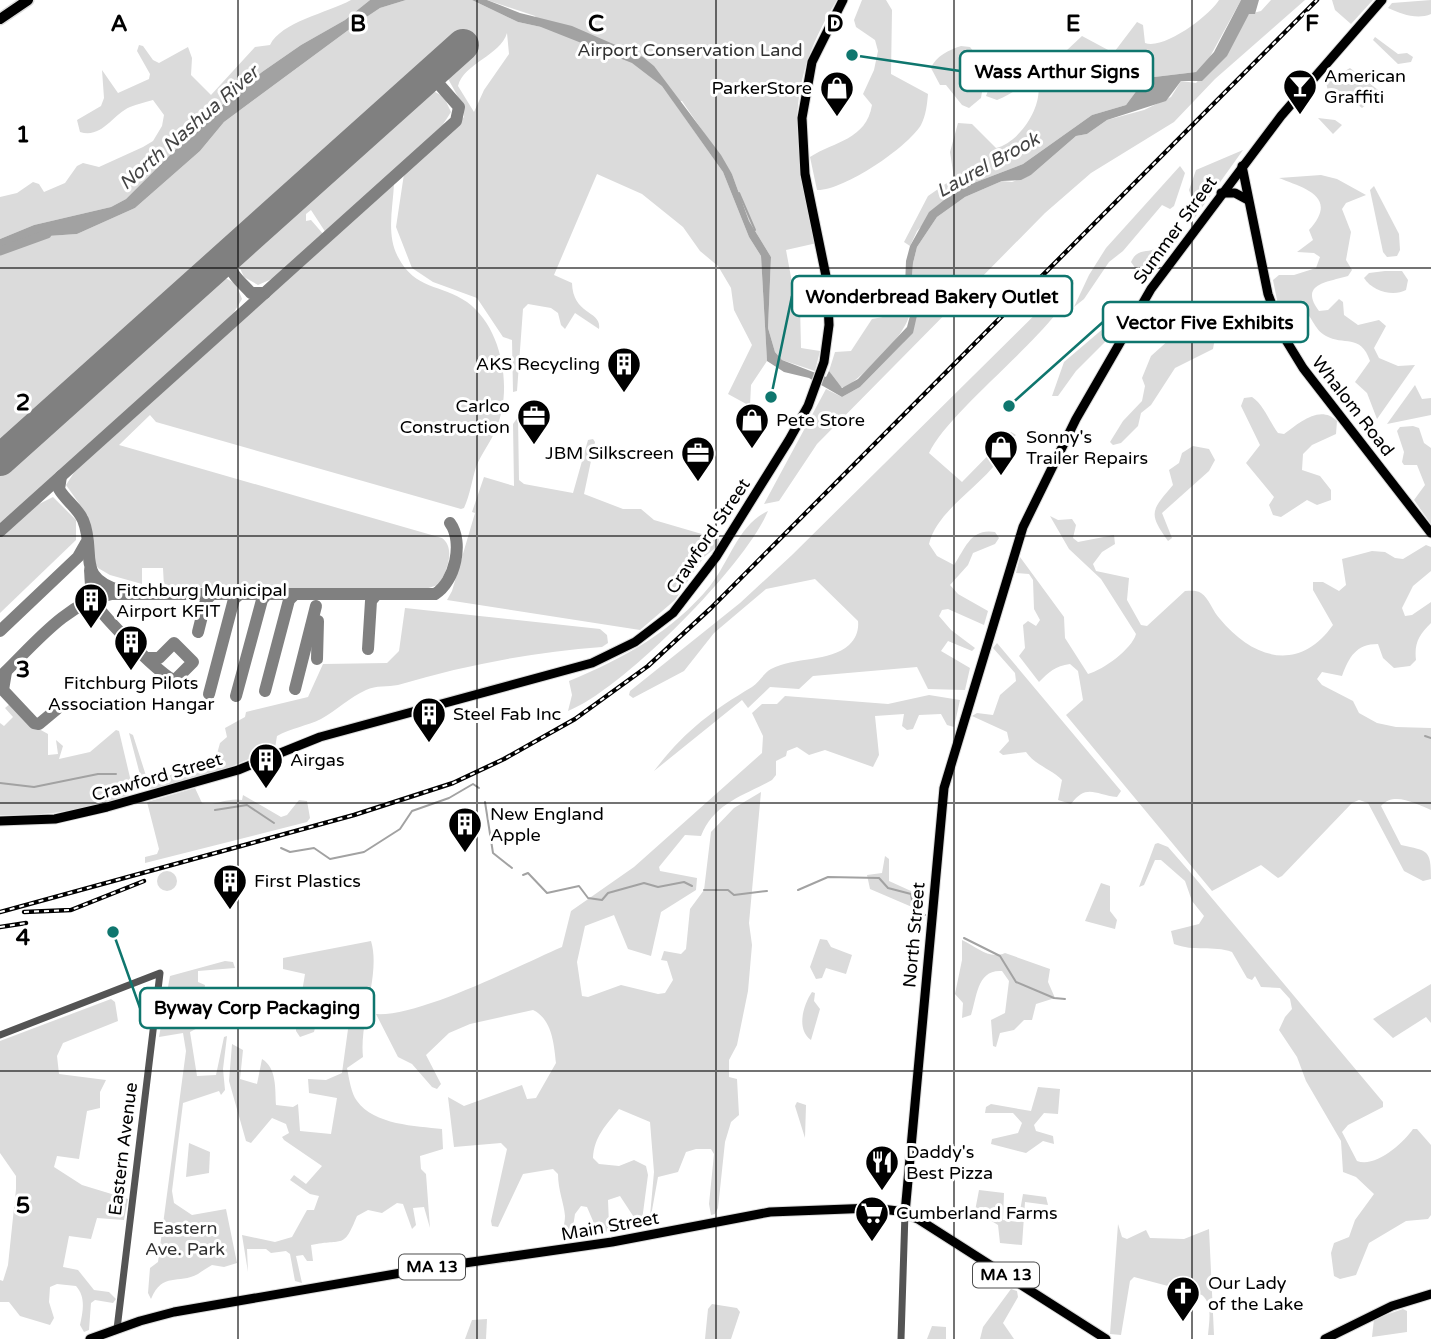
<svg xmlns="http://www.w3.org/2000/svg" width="1431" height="1339" font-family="'Varela Round',sans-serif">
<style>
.green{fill:#dbdbdb;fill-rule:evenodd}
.water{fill:#a2a2a2}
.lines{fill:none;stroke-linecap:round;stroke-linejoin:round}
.stream{stroke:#a2a2a2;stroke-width:2}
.river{stroke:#a2a2a2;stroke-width:9}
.taxiway{stroke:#808080;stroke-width:12}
.runway{stroke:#808080;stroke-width:32}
.major-casing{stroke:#dbdbdb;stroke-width:11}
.highway-casing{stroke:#dbdbdb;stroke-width:13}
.minor{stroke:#545454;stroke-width:7}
.major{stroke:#000;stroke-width:9}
.highway{stroke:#000;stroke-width:10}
.rail-casing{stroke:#000;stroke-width:4.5}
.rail{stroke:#fff;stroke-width:2;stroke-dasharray:5;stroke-linecap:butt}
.grid{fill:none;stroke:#000;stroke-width:2;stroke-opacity:0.55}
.labels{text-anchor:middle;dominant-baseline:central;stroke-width:6;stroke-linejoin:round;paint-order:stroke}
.shield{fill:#fff;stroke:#4c4c4c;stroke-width:2}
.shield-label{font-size:16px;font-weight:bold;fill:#000}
.park-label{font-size:18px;fill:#323232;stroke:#fff}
.poi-label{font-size:18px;fill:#000;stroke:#fff;text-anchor:start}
.street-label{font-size:18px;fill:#000;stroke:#fff}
.water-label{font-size:19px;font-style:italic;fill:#434343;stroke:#fff}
.grid-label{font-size:23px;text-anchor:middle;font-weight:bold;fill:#000;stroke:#fff;stroke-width:6;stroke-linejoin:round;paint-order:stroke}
.leader{fill:none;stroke:#0f766e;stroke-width:2.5}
.callout-dot{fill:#0f766e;stroke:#fff;stroke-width:2.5}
.callout{fill:#fff;stroke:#0f766e;stroke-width:2.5}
.callout-label{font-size:19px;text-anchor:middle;font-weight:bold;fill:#000}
</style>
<rect width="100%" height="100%" fill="#fff"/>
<g class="green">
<path d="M351,0h19l-25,20 -44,25 -39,27 -51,42 -85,85 -15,8 -77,18 -34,14v-42l17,-4 16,-11 6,2 5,8 21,-9 12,-17 6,-3 16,4 44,-20 10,-6 9,-15 2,-11 -11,-15c-7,2 -16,4 -23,7 -17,7 -28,32 -50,25l-3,-12 24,-14 3,-8 -2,-28 16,23 31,-14 1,-5 -13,-23 2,-6 4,1 10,14 6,3 29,-16 4,11 -1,17 20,20 44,-48 15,-2c11,-23 57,-32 81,-45z"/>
<path d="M406,0h66l46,22 23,5 -6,-11 -48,-16h350c-56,90 -43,146 -20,243l-31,7 10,54 4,1 1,43 19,3 -5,20 -33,-11 -7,-8 -7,-24 3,-71 -22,-36 -17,-47 -50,-73h-9l50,71 26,65 12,19 6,105 -16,24 -1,21 -22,-12 24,-49 -18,-35 -3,-22 -13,-22 -18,-15 -17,-24 -41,-33 -45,-20 -43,101 18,8c1,33 30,27 27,46l-24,-16 -10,16 -4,-4 -3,-12 -7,-5 -23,-4 -5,5 -6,82 -4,1 -1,-52 -9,-3 -26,-39 -44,-16 -21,-14 -16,-41 8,-53 60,-57 -1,-11 -17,-31 25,-23 -15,-16 -456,410v-197l34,-12 43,-3 58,-26 65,-57 24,-29 138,-102 18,-12zM507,33l2,21 -25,36 -10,22 -16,-26c6,-23 42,-30 49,-53z"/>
<path d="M862,0h24l6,10 -1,64 37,20c-1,11 -2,21 -7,31 -14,23 -78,66 -104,65l-7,-33c25,-16 56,-17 62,-52l-9,-11 11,-24 4,-19 -3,-11 -19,-13 -2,-7z"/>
<path d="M1219,0h22l-35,64 -10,8 -50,6 -20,27 -34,10 -69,49 -65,25 -41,42 -7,15 -6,-4 24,-46 26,-18 -4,-26 8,-29 14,1 24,24c23,-5 47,-41 42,-65 -14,0 -27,12 -41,17l-11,-4 14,-37 16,-4 7,6 27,5 32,-30 28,15h5l22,-29 6,3 2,18c20,7 66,-29 74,-43z"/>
<path d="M1271,0h34l-90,79 -41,43 -83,51 -46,40 -228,231 -38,57 -15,3 62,-115 16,8 18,-10 43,-44 15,-32 -7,-23 2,-25 4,-16 20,-30 28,-20 37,-16 10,1 19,-7 45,-39 11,-2 20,-14 37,-10 27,-13 10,-16 15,2 41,-47 6,-16 6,-6 12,-3z"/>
<path d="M1332,0h41l-22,24 -16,-14z"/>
<path d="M1431,0v14c-14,6 -30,0 -43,-6l4,-5z"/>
<path d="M1375,37l23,17 9,-1 6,4 -2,5 -13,2 -25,-24z"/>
<path d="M961,46l9,1 16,21 -5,30 -12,10 -7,-3 -16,-20h-6l-9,-17c5,-12 18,-18 30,-22z"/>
<path d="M1350,68l28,22v4l-16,14 -19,-16 -13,9 -4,-19z"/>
<path d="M430,89l14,8 7,15 -9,14 -116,107 -15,-23 -5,4v7l5,-1 13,15 -50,43 -16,7 -14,-8 -7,-15z"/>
<path d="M1318,118l17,2 7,5 -9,9z"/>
<path d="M1243,150l-50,70h-3l4,-16 -5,-14 7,-20z"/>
<path d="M1180,166l5,7 -11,33 -4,3 -8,-4 -39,46 -14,11 -25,37 -10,8 15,-32 17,-27z"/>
<path d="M1321,175l16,4 29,16 -20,8 -4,6 9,23 -5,28 6,10 -4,6c-19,6 -50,7 -29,35l9,-1 11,-11 4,3 1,13 14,10 21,-5 7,6 -12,22 5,10 19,8 17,-1 -38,54 -10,-26 -12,-11 15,-21c-9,-28 -27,-15 -44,-25 -13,-7 -13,-21 -25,-27 -8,-4 -13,-1 -22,1l-6,-30 6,-5h15l22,-7 4,-11 -6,-4 -17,-1 16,-12 -4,-10c31,-34 -6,-42 -30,-52z"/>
<path d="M394,184c-1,23 -8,51 4,73 17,33 43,27 69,45 36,26 46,88 29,127 -5,13 -15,25 -20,38 -4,13 -6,28 -12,41l-3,1 -305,-87 -6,-7 -31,30 323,93c14,10 5,35 -4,47l-13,4 -261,-2 -1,-19h-21v16l-32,-9 -12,-7 -4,-7 -6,-45 -22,-31 9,-14z"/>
<path d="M1374,186l25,48 1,16 -3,6 -10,1 -4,-5 -13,-62z"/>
<path d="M1175,237l2,4 -32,34 -7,-3 -7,-10c6,-13 13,-9 24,-13 7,-3 13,-9 20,-12z"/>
<path d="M1385,271h17l6,9 -2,10c-13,7 -34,1 -42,-12l5,-5z"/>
<path d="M222,276l14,8 6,15 -9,15 -233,212v-51z"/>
<path d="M1074,280c-2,39 -123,126 -145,173l33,29 49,-50 5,3c-12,8 -12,16 -19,27 -19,26 -60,49 -68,82l8,12 17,9c12,-18 17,-37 41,-33l4,6 -4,6 -22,9 -5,12 -18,20 8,9 30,17 -4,14 -36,-16 -6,1 -3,6 12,14 24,18 -3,3 -24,-10 -7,10 29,17 -5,22 -37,-1 -11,-22 -104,9 -14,13 -29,-2 -22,21 -6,-8 -88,71c30,-39 56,-59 98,-84 7,-5 12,-14 19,-18 23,-12 59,-7 78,-24 7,-6 10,-15 9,-24l-43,-42 -49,10 -52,44 -30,38 -51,27 -4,-3 1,-4 110,-88 52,-48 277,-274z"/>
<path d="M910,308c3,22 -47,68 -65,80l-7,-2 -9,-15 6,-19 16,-1 21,-32 11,-2 6,-8z"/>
<path d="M1206,320l9,18 -2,11 -38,19 -24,37 -10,8 -3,13 -17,17 -8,2 -3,-3 13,-21 19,-20 3,-15 -3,-8 9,-22 19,-17z"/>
<path d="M1105,327h5l1,9 -35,35 -18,25h-6l12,-34z"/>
<path d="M1415,385l7,14 9,-1v17l-44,9z"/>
<path d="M1252,397c12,8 17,24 26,36l6,1c15,-11 36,-30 53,-13l-1,13 -24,11 -9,9 -1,16 18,6 11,14v10l-14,5 -10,-5 -26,17 -8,-2 -4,-10 5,-8 -28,-34 14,-18 -19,-39 3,-8z"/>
<path d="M518,417l1,63 5,4 49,9 15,-53 5,-1 2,3 -11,52 39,15h18l13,11 65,19 -1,7 -14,11 -29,43 -35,30 -193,-30 5,-9 23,-78 -3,-1 12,-35 30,9 -1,-62z"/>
<path d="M1413,426l6,2 5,15 7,5v76l-17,-24 11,-15 -8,-20h-13l-2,-3 2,-10 -7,-21 3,-4z"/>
<path d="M1193,446l16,3 6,11 -6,11 -47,42 10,25 -4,3c-20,-28 -17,-30 5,-56l-4,-15 10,-7 3,-10z"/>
<path d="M53,497l23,23v20l-76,73v-77l37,-31z"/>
<path d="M768,511c-23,55 -145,178 -200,200l4,-16 -3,-14c55,-23 103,-49 141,-95 20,-25 28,-61 58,-75z"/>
<path d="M1050,516l8,4 14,-1 4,6 -3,13 5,4 36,-7 1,9 -13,8 -9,12 3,7 33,7 -2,22 14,25 6,1 38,-35c6,0 11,-1 16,2 8,5 12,19 19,26 33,40 79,54 113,6l-20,-35v-8h10l16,9 7,-6 -4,-26 30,-8 13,1 10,6 8,1 23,-14 5,2v24l-18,15 -11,22 3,8 7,-1 19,-13v21c-12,12 -17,20 -15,37l-6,6 -16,2 -11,-10 -5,-14c-22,0 -29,13 -36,32l-20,-4 -5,7 5,6 31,16 6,12 18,10 19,4 35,1v82c-15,-6 -37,-19 -50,-4l20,39c27,6 30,4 30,34l-8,2 -19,-10 -36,-68 -9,-3 -7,3 -70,73 -4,2 -17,-13 -49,26 -146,-176 17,-15 -5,-29 -8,-7c-15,2 -21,8 -31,18l-20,-26 6,-8 -2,-23 5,-4 8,5 4,-6 -6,-11 -1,-29 -4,-6 -13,-1 4,-16 44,60 1,21 23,36c15,-4 44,-25 48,-40l-35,-55 -32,-30z"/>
<path d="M405,608l195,21 7,6 1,8 -6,4c-69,5 -137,18 -204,38 -10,2 -22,0 -32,5 -16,7 -29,20 -45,29 -14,7 -30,9 -44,17l-2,12 -47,20 -69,20 -11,1 -5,-3 -14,-53 4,2 15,47 67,-21 5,-18 7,-6 -2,-9 20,-11 1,-5 62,-15 15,-33 64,-1 12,-12z"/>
<path d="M997,643l124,148 -4,6c-22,-2 -30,-14 -46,7l-13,-4 4,-20c-11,-11 -27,-15 -36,-28l-23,3 -4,-3 10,-11 -2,-9 -35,-16 5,-3 16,2 7,-20 16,-14 -1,-8 -22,-25z"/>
<path d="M929,695l31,5 -6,27 -7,-2 -6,-11 -22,1 -6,14 -6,1 -5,-4 2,-12 -29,2 4,39 -6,12 -48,-17 -16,5 -12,-8 -10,4 -1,5 -10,5v14l-4,5c-29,16 -58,23 -71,56l-16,-1 -26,32 1,4 37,7 -1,12 -35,22 -10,44 -23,-7 -14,-34 -29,11 -8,36 5,34 6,1 33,-12 37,9 7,-1 8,-13 -6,-19 -6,-1 3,-9 17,3 5,-5 4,-40 14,-19 7,-58 23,-24 27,-16 -12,131 3,22 -4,46 -11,54 -8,15v17l8,2 2,36 -8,7 -6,20 -7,66 -3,6 -4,1 -2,-11 5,-50 -3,-5h-15l-10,3 -8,20 -20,5 -9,50 5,-55 -4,-50 -31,-13c-13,16 -25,28 -26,49l6,6 20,2 15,-6 12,6 2,9 -7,53 -21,-32 -12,4 1,25 -4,10h-6l-12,-28 -6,-1 -6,8 -4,26 -5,-1c-5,-8 -1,-14 -1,-23 -1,-13 -7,-26 -7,-42l-5,-5 -30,5 -25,53 -6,-1 -1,-5 16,-72 -6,-6 -47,4 -6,-50 16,9 58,-21 5,14 9,-1 20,-35c-2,-19 -4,-44 -23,-53l-63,14 -21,9 -23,22 15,29 -4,5 -5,-2 -20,-23 -14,-7 -22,-43c43,3 142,-48 186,-67l9,-36 63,-44 128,-114 1,-17 -11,-23 10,-9h15l8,-8 103,8z"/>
<path d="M11,703l19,21 18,10v21l10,-1 -2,-14 7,6 -4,13 31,-7 26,-22 3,1 13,55 -4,9c-43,16 -82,21 -128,20v-92l4,3 9,-9 -8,-9z"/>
<path d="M195,788l7,15c15,3 26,-6 40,-3l1,-5 38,22 6,-2 12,-15 8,1 3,17 -3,4 -162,41v-6l12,-3 2,-5 -12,-47z"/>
<path d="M1158,843l10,4 22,25 193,230v5l-35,18 -6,7 15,29c19,7 46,-18 56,-32h4l14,16v70l-3,4 -22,2 -37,22 -13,32 -16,4 -6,-3 -3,-23 3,-10 15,-6 6,-17 19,-26 -18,-17 -13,-5 -2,-31 -35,-60 -9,-24 -18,-27 6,-13 7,-8 -2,-10 -10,-11 -19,-1 -6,-11 -3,4 -5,-2 -15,-26c-19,-7 -38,0 -58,-8l-3,-13 28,-7 5,-8 -12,-15 -7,-20 -24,-21h-6l-11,25 -5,2 16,-43z"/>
<path d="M885,856l4,3v22l22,10 4,11 -3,5 -42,-18 -3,-14 15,-2z"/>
<circle cx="167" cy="881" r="10"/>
<path d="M1101,883l9,3v25l7,9 -2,9 -30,-8z"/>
<path d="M820,939l7,1 4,7 21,8 -6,19 -20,-6 -4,10 -6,1 -6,-12z"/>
<path d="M962,940c15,7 27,20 43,13l45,16 -2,13 7,16 -19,6 -4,16h-8l-10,10 -14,3 -4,14 -3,-1 -2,-26 14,-7 4,-32 -7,-10c-25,-2 -25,26 -31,44l-9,3 1,-15 -8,-9 7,-34z"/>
<path d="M371,941c10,33 -12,80 -8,116l-16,11c2,10 4,25 10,33 17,24 59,25 85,28l1,20 -23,7 1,13 5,5 4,54 -6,-21 -11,1 3,17 -4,4 -9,-25 -6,-1 -15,10 -14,-3 -11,6c-14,34 -13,22 -46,29l2,16h-6l-4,-6 -7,1 6,27 -7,-2 -5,-27 -4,-3 -15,2 -5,-4h-19l1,23 -6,-37 33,7 17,-5 15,-27h7l5,-14 -9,-2 -20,-14 4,-5 12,9 16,-18 -38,-26 -2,-3 7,-4 -3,-9 -14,-6 -21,25 -5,-2 -17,-60 3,-37 11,6 -3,29 17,5 5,-25c15,9 13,30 14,46l17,2 5,-3 2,27 31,3 6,-36 -28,-5 -1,-14 18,1 16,-7 10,-73 -30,-2 -8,34 -14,5 -4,-6v-19l12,-2 2,-14 -8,-4 3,-18 -22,-5v-11z"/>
<path d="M225,961l8,1 2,6 -37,3v11l7,3 -3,23 5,15 -17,9 7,44 19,-1 8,-38 3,-1 -4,33 2,21 -4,5 -2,-4 -36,12 -11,88 2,12 18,12 34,-6 11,54 -13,4 -12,-2c-5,3 -10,6 -14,9 -20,11 -35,-3 -47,25l-3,-6 2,-25 8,-6 28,-211 -3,-18 -24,4 11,-61z"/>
<path d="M1431,984v39l-5,-6 -33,21 -20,-19z"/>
<path d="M812,992l3,1 -1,8 6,8 -9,31c-15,-10 -8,-35 1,-48z"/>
<path d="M111,999l4,3 3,19 -55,22 -6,13 2,18 47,6 -6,12v16l-13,3 -8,48 -22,-3 -3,11 28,18 46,14 -4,21 -27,-2 -6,21 -22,-3 -6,31 15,3 16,20 15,2 7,7 -3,4 -18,-3 -4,3 -2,27 -5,2 -4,-7c3,-14 6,-28 -4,-39l-19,-2 -7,3 -1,15 5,16 -4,7 -30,-9 -11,-14h-9v-22l3,1 5,-16 8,-76v-13l-16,-23v-112z"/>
<path d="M1038,1087l22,2 -2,25 -14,-1 -10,12 2,6 17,5 1,8 -11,-3 -17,12 -35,-9 1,-5 26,-6 4,-10 -9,-10h-28l1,-6 5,-3 40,7z"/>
<path d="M797,1102l9,3 -1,33 -10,-32z"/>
<path d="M189,1143l21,9 -1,21 -23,4z"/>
<path d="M979,1190l25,3 -1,27 15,2 5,-28 23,3 2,8 -23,-3 -3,43 -22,-2 -2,-18 -23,-14z"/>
<path d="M1118,1224l4,13 5,2 19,-9 4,8 34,1 25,-10 5,106h-6c1,-13 5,-31 -6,-40l-68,-18 -4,4 -9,54 -11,-1z"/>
<path d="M1011,1289l6,2 1,6 -15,26 11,16h-34l3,-12z"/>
<path d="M712,1304l25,4 3,4 -9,27h-26l3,-30z"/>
<path d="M1403,1309l4,2v21l-35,5 2,-18z"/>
<path d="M487,1319l-1,20h-21l7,-19z"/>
<path d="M932,1326l14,1v12h-19z"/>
</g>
<g class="water">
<path d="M370,0h36l-26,8 -18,12 -138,102 -24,29 -65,57 -58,26 -43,3 -34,12v-10l34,-14 77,-18 15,-8 85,-85 51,-42 39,-27 44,-25z"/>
<path d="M472,0h15l33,13 52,13 71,31 11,9 67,89 11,19 17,47 22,36 -3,71 7,24 7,8 44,17 3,-6 13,17 16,-9 49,-52 4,-15 -6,-26 1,-25 4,-15 19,-34 29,-23 65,-25 69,-49 34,-10 20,-27 50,-6 18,-20 27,-52h18l-4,14h-6l-22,42 -25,25h-21l-15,20 -59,19 -20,14 -11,2 -45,39 -10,5 -19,1 -37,16 -28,20 -20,30 -4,16 -2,25 7,23 -5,22 -53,54 -18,10 -33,-19 -25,-6 -17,-11 -6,-105 -12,-19 -26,-65 -61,-86 -30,-23 -91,-36 -23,-5z"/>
</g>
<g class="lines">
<g class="stream">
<path d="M739,193l16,37"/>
<path d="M1425,736l6,2"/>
<path d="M0,783l34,4 64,-13h18"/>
<path d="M485,802l8,51 19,15"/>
<path d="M215,810l32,-5 27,18"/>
<path d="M281,848l9,4 24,-4 16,11 34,-7 36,-23 12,-18 37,-13 24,-14 6,4"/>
<path d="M523,875l5,-2 19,20 32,-7 9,12 14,2 6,-7 36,-10 14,4 26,-5 8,4"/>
<path d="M704,890h24l6,5 33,-4"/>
<path d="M798,890l30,-13 51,1 9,10 23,6 2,12 12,9"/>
<path d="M964,938l36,18 16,26 38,16 11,1"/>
</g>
<path class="river" d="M0,251l47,-17"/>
<g class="taxiway">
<path d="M233,252c-11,17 7,28 18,41h14"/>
<path d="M211,271l10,-4 9,3"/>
<path d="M61,476l-2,13c6,11 19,19 24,31 14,34 -9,57 38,71"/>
<path d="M0,531l456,-410 3,-14 -29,-33"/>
<path d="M90,570c1,10 0,25 5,33 8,13 68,76 80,77l18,-18 -19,-19 -15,15h-11"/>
<path d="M0,631l78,-74 8,-14"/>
<path d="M198,632l8,-32 6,-6"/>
<path d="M368,649l3,-48 5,-6"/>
<path d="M317,659l1,-38"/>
<path d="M6,672l-3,18 31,33 5,1 18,-15"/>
<path d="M0,677c33,-31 65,-74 111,-83h324c20,-12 29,-52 15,-71"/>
<path d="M295,689l21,-83"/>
<path d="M265,691l24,-91 6,-6"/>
<path d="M209,694l25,-95 6,-5"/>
<path d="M236,696l26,-96 5,-6"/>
</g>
<path class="runway" d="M0,460l463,-415"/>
<g class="major-casing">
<g id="major">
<path d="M1242,166l26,128 16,43 19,31 128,165"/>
<path d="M1221,193h14l13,7"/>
<path d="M0,821l55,-2 52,-12 131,-37 82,-33 272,-74 43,-21 38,-29 43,-56 73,-117 19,-34 16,-44 5,-37 -2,-44 -22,-107 -3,-56 10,-56 31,-62"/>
<path d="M905,1213l39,-425 79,-261 53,-108 75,-130 130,-173 101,-116"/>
<path d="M90,1339l50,-18 34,-9 256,-44 182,-26 158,-30 103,-4 25,3 20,8 188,120"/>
<path d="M1325,1339l67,-33 39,-12"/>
</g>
</g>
<g class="highway-casing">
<path id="highway" d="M0,19l28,-19"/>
</g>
<g class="minor">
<path d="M0,1035l160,-62 -43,356"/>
<path d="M901,1339l4,-126"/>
</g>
<use href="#major" class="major"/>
<use href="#highway" class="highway"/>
<g class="rail-casing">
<g id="rail">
<path d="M0,912l354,-97 99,-32 51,-24 71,-40 73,-53 63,-58 606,-608"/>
<path d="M24,912l47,-2 73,-29"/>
<path d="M0,927l26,-4"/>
</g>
</g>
<use href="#rail" class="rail"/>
</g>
<path class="grid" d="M238,0v1339M477,0v1339M716,0v1339M954,0v1339M1192,0v1339M0,268h1431M0,536h1431M0,803h1431M0,1071h1431"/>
<defs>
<g id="bar-pin" transform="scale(1.75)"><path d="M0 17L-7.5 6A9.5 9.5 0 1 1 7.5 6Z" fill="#000" stroke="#fff"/><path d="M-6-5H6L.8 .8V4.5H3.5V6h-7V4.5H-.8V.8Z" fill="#fff"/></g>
<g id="shop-pin" transform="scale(1.75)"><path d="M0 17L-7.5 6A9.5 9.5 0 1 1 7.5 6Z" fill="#000" stroke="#fff"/><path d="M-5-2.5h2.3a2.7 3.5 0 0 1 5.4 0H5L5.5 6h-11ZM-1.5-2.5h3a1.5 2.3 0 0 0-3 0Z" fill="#fff"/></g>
<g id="building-pin" transform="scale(1.75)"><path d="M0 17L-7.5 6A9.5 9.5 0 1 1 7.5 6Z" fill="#000" stroke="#fff"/><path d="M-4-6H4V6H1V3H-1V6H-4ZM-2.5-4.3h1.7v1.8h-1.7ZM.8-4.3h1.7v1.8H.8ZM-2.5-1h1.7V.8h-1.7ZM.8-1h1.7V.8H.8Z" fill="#fff"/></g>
<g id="office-pin" transform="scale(1.75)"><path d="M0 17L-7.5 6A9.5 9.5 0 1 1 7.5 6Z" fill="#000" stroke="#fff"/><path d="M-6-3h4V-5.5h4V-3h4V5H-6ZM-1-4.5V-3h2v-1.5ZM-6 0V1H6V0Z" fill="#fff"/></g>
<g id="restaurant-pin" transform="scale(1.75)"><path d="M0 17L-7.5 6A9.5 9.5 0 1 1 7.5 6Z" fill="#000" stroke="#fff"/><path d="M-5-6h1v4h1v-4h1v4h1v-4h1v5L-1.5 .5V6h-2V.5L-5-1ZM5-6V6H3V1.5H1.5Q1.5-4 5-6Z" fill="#fff"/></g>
<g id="supermarket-pin" transform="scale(1.75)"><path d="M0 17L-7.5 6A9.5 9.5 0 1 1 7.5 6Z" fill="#000" stroke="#fff"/><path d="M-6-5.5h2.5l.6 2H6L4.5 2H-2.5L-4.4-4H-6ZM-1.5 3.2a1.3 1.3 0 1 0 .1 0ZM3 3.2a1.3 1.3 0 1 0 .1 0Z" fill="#fff"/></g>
<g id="church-pin" transform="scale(1.75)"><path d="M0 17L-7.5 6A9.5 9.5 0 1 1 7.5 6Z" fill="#000" stroke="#fff"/><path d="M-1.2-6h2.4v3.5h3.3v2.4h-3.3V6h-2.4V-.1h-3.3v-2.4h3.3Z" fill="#fff"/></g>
</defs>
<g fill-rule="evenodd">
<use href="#bar-pin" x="1300" y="86"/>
<use href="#shop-pin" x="837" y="88"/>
<use href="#building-pin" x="624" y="364"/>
<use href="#office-pin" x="534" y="416"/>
<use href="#shop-pin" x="752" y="420"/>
<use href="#shop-pin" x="1001" y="447"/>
<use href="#office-pin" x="698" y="453"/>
<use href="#building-pin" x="91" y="600"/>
<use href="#building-pin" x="131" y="642"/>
<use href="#building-pin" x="429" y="714"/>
<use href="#building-pin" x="266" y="760"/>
<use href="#building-pin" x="465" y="824"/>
<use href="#building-pin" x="230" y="881"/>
<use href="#restaurant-pin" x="882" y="1162"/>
<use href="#supermarket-pin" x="872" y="1213"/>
<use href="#church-pin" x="1183" y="1293"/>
</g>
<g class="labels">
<g class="shield">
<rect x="399" y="1254.5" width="66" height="25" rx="5"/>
<rect x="973" y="1262.5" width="66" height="25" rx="5"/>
</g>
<g class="shield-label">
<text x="432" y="1267">MA 13</text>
<text x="1006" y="1275">MA 13</text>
</g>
<g class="park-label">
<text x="690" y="50">Airport Conservation Land</text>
<text x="185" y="1228">Eastern<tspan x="185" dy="21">Ave. Park</tspan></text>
</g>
<g class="poi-label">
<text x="1324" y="76">American<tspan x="1324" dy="21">Graffiti</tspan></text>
<text x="812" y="88" text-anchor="end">ParkerStore</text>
<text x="600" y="364" text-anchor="end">AKS Recycling</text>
<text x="510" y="406" text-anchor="end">Carlco<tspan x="510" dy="21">Construction</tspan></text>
<text x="776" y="420">Pete Store</text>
<text x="1026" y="437">Sonny's<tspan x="1026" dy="21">Trailer Repairs</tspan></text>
<text x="674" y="453" text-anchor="end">JBM Silkscreen</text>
<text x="116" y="590">Fitchburg Municipal<tspan x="116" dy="21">Airport KFIT</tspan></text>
<text x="131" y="683" text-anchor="middle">Fitchburg Pilots<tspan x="131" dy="21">Association Hangar</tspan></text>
<text x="453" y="714">Steel Fab Inc</text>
<text x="290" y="760">Airgas</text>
<text x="490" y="814">New England<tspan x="490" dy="21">Apple</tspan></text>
<text x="254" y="881">First Plastics</text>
<text x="906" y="1152">Daddy's<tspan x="906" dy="21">Best Pizza</tspan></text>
<text x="896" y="1213">Cumberland Farms</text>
<text x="1208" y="1283">Our Lady<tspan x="1208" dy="21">of the Lake</tspan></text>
</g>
<g class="street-label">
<text transform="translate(1175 230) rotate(-54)">Summer Street</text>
<text transform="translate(1353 406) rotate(52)">Whalom Road</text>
<text transform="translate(708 536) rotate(-56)">Crawford Street</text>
<text transform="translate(157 777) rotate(-16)">Crawford Street</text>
<text transform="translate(914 935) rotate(-85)">North Street</text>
<text transform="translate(123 1149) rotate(-83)">Eastern Avenue</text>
<text transform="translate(610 1226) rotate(-10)">Main Street</text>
</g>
<g class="water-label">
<text transform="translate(189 128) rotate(-41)">North Nashua River</text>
<text transform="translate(988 165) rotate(-29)">Laurel Brook</text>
</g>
</g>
<g class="grid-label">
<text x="119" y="31">A</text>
<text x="358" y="31">B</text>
<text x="596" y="31">C</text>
<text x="835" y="31">D</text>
<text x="1073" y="31">E</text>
<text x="1312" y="31">F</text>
<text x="23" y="142">1</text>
<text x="23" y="410">2</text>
<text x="23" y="677">3</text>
<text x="23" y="945">4</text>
<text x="23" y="1213">5</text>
</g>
<path class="leader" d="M852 55L960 71M771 397L792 296M1009 406L1103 322M113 932L140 1008"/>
<g class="callout-dot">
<circle cx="852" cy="55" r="7"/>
<circle cx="771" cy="397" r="7"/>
<circle cx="1009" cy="406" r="7"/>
<circle cx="113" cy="932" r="7"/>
</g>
<g class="callout">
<rect x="960" y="51" width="193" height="40" rx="7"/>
<rect x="792" y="276" width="280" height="40" rx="7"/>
<rect x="1103" y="302" width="205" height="40" rx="7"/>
<rect x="140" y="988" width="234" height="40" rx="7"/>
</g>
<g class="callout-label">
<text x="1057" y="78">Wass Arthur Signs</text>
<text x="932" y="303">Wonderbread Bakery Outlet</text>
<text x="1205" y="329">Vector Five Exhibits</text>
<text x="257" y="1014">Byway Corp Packaging</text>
</g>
</svg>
